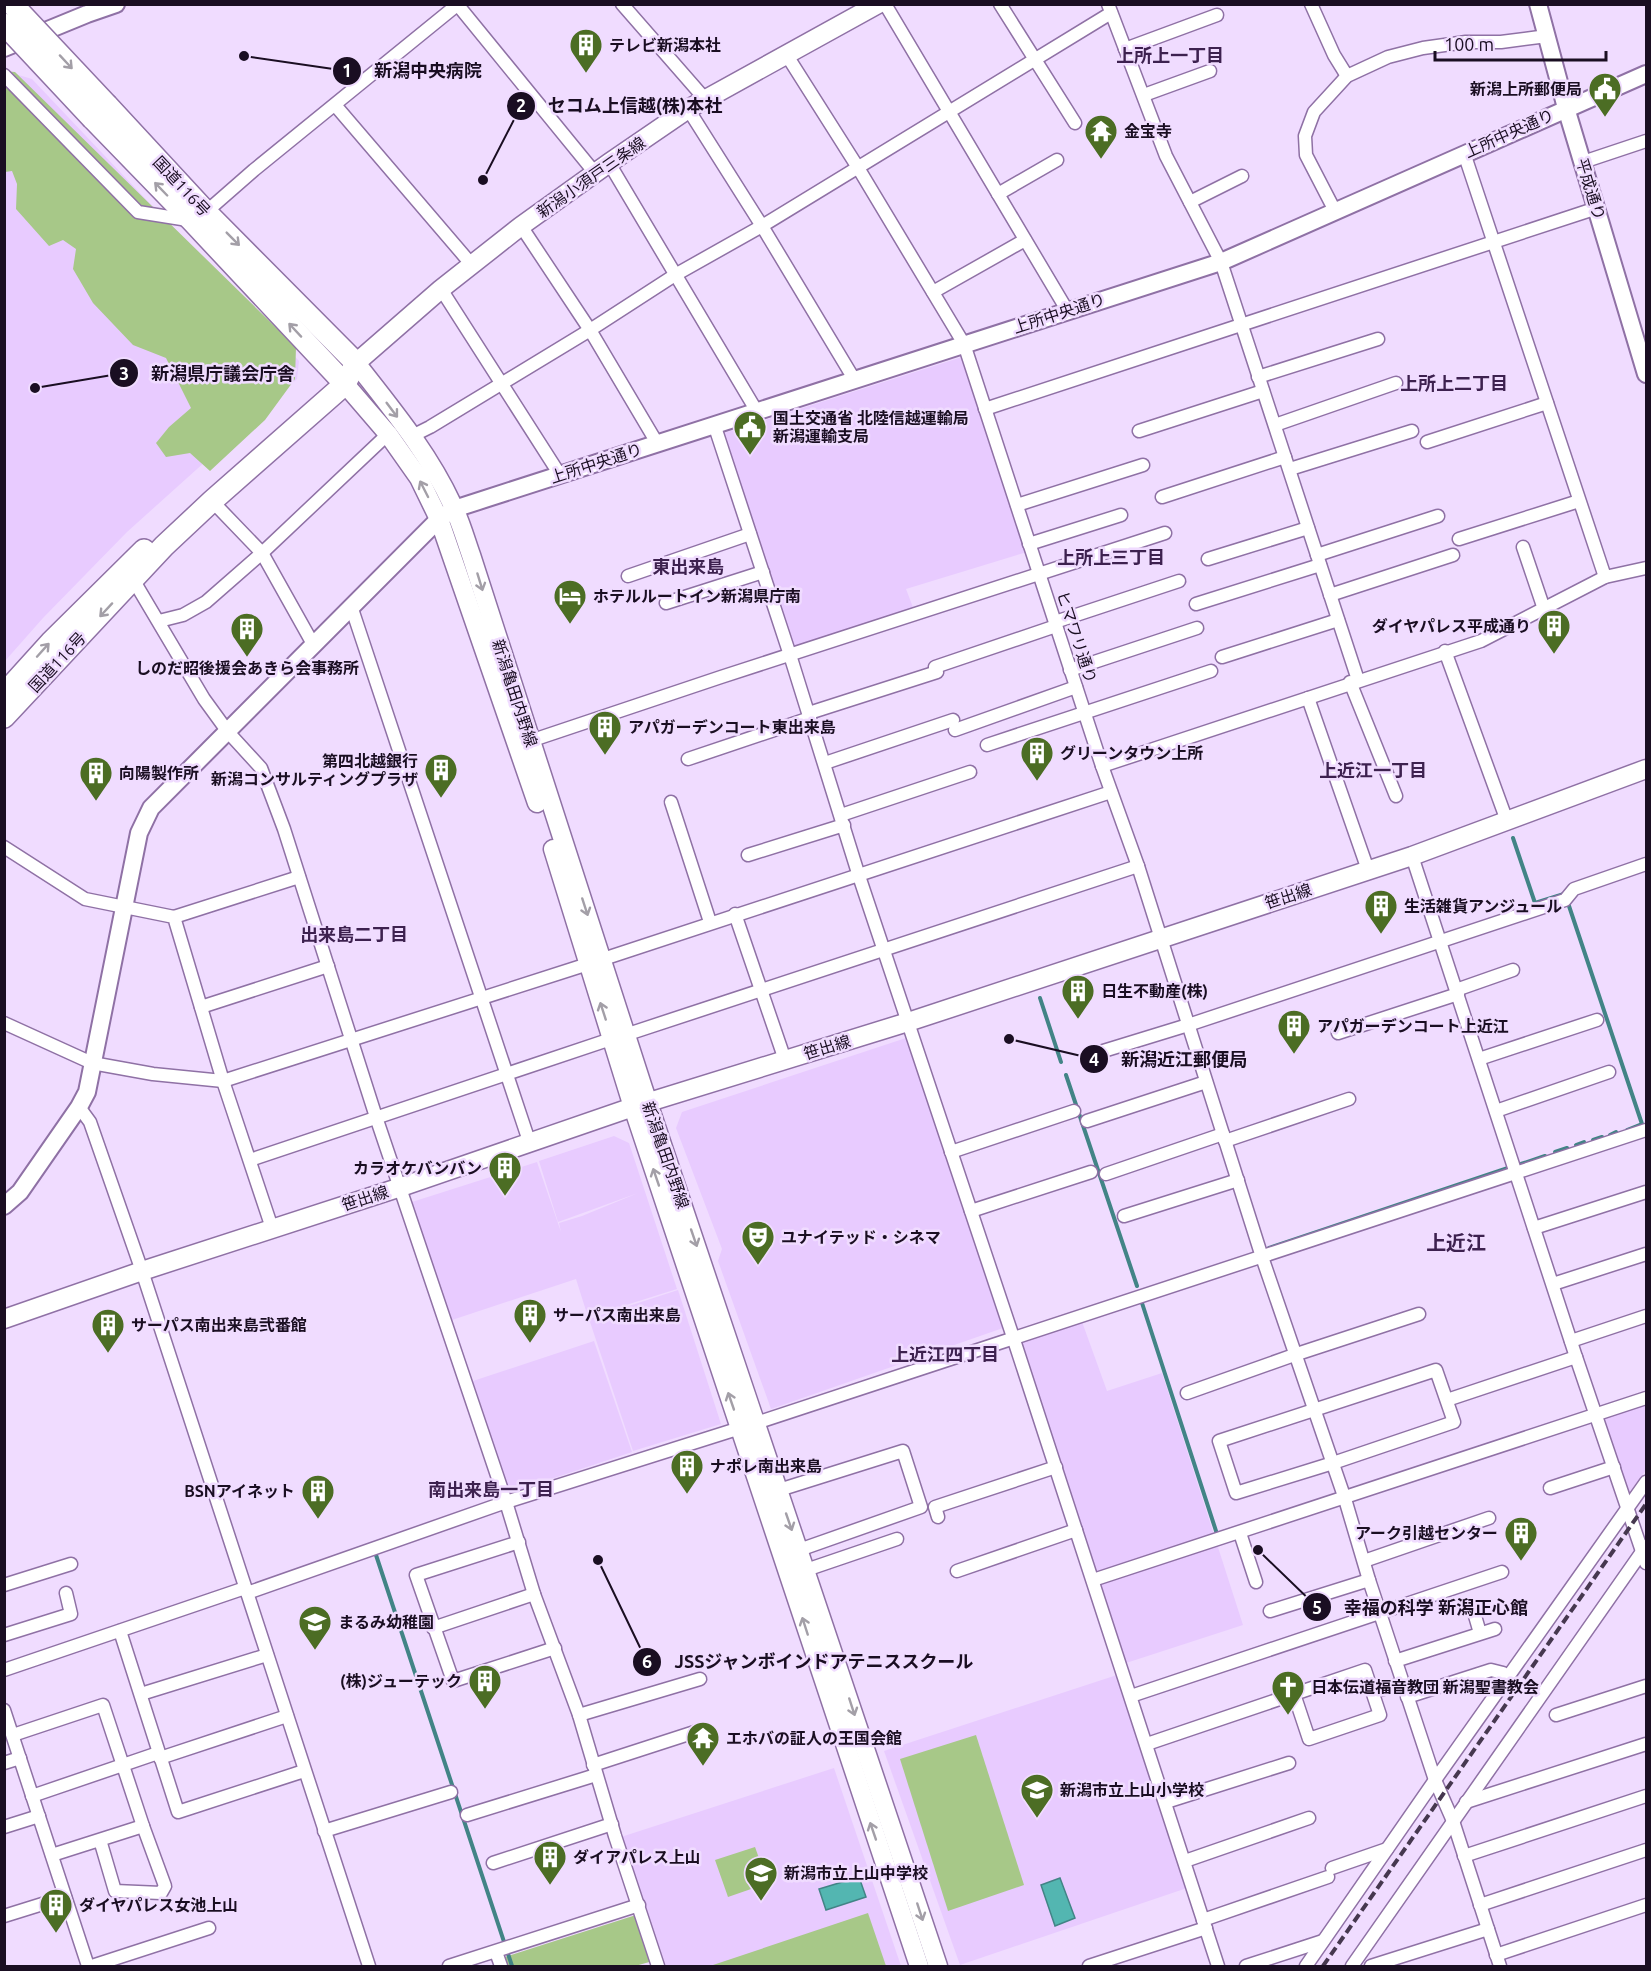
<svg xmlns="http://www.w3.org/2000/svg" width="1651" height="1971" font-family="Ubuntu,'Noto Sans JP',sans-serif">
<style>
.built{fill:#e8cbff}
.green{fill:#a7c888}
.water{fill:#53b6b1;stroke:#428486;stroke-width:1.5}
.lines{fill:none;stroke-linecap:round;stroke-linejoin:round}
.stream{stroke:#428486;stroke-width:4}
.street-casing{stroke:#8f71a5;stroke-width:15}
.secondary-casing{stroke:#8f71a5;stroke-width:20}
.primary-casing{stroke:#8f71a5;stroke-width:21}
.highway-casing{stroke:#8f71a5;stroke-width:24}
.street{stroke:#fff;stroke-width:12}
.secondary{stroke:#fff;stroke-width:16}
.primary{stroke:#fff;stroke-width:18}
.highway{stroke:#fff;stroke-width:21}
.rail{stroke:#46384f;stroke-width:4;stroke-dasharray:9 4.5;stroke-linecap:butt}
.highway-bridge-casing{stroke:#8f71a5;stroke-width:24;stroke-linecap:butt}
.highway-bridge{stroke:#fff;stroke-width:21}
.oneway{stroke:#a39fa7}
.labels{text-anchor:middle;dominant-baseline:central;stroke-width:5;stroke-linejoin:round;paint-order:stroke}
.poi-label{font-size:16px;font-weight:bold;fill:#1a0e22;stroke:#f0dcff;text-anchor:start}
.street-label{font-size:16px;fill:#1a0e22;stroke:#f0dcff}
.neighbourhood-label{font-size:18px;font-weight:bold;fill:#3d214f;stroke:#f0dcff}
.quarter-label{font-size:20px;font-weight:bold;fill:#3d214f;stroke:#f0dcff}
.leader{fill:none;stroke:#1a0e22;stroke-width:2}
.callout-dot{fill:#1a0e22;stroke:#f0dcff;stroke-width:2}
.mark-label{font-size:18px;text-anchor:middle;font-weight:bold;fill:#fff}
.callout-label{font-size:18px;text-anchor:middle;font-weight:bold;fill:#1a0e22;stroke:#f0dcff;stroke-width:5;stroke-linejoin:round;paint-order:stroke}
</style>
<rect width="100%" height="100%" fill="#f0dcff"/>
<g class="built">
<path d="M5,71l27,8 267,282 -2,18 -170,153 -84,86 -38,43z"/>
<path d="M962,357l65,195 -121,37 8,21 -121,40 -72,-216z"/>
<path d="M909,1037l94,291 -232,81 -53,-148 4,-12 -46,-121 6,-16z"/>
<path d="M614,1136l15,7 48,146 -89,28 -12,-38 -124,41 -40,-118 125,-40 24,70 -2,-9 23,-7 56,-23 -80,29 -19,-61z"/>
<path d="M678,1290l43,134 -88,27 -44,-132z"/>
<path d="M1081,1319l26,72 55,-18 81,252 -120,39 -103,-325z"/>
<path d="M594,1341l38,111 -123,41 -36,-112z"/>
<path d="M1646,1402v68l-18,24 -25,-77z"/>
<path d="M1117,1675l73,212 -230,78 -76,-214z"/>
<path d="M834,1768l67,198h-235l-45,-129z"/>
</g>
<g class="green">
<path d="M4,71l11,1 281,275 -1,32 -30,41 -55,51 -20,-18 -24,4 -10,-14 13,-16 22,-19 -25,-50 -33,-13 -40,-42 -20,-34 3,-20 -13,-9 -14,6 -33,-37 1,-25 -5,-13 -7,1z"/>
<path d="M976,1735l48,150 -76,26 -48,-152z"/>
<path d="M755,1847l13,36 -40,14 -13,-37z"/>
<path d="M868,1913l18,53h-176z"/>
<path d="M636,1915l17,46 -18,5h-127l-3,-9z"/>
</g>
<g class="water">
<path d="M859,1877l7,20 -40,13 -7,-21z"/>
<path d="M1060,1878l15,40 -20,8 -14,-41z"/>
</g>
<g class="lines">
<g class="stream">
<path d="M1513,838l22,65 29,-9"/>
<path d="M1568,903l74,221 -15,6"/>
<path d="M1040,998l21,64"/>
<path d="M1066,1075l71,211"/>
<path d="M1610,1135l6,-3"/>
<path d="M1593,1140l9,-3"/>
<path d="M1576,1145l8,-3"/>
<path d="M1555,1152l12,-4"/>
<path d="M1521,1164l24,-8"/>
<path d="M1269,1248l239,-80"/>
<path d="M1142,1303l75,231h1"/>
<path d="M376,1555l136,411"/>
</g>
<g class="street-casing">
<g id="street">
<path d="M457,4l138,169"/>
<path d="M622,4l83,95"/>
<path d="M885,4l182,306"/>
<path d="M1000,4l75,119"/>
<path d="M1108,4l58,152 55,106 137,418"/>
<path d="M1311,4l23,51 13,21"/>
<path d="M1125,49l92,-34"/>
<path d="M786,54l71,112 107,178 138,422 36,100 124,391 83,242 24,81 66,200 18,41 47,145"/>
<path d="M4,75l134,137 50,8"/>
<path d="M1144,95l66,-24"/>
<path d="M335,105l137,160"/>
<path d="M688,109l74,117 92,153"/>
<path d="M1464,153l141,424"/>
<path d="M1583,162l63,-21"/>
<path d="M609,163l147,247"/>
<path d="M998,194l59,-34"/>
<path d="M1190,202l52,-26"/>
<path d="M1335,211l-29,-56 -1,-19 9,-24 33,-36 41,-19 35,-9 43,-6h35l46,-6"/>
<path d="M206,212l48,-42 203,-165"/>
<path d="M521,226l69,104 67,113"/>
<path d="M441,289l119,186"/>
<path d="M933,292l92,-52"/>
<path d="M1258,377l120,-38"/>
<path d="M985,409l612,-201"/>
<path d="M714,424l76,231 68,218 155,464 205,629"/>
<path d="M1275,425l121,-42"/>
<path d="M1139,431l124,-40"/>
<path d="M412,436l18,-9 160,-97 85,-55 87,-49 349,-213"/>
<path d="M1427,442l120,-39"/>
<path d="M1290,469l122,-38"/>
<path d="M1162,497l123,-40"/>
<path d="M212,501l50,52 51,91"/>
<path d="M1017,505l126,-40"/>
<path d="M1459,539l120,-38"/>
<path d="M1029,544l92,-29"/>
<path d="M1523,547l21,62"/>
<path d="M1317,555l121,-39"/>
<path d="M1208,559l100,-31"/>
<path d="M628,576l122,-42"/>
<path d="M134,581l70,118 24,33 33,36 23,61 92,288 130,385 28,92 45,121 36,121 43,130"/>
<path d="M1330,595l123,-40"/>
<path d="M666,603l97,-31"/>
<path d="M1196,604l124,-39"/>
<path d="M351,606l178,535"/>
<path d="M159,621l24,-6 23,-13 56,-49 126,-119"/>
<path d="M1055,622l124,-41"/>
<path d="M1445,651l62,170"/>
<path d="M1222,657l116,-37"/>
<path d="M935,667l121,-41"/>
<path d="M1070,670l127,-42"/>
<path d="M1350,682l46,114"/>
<path d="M1308,698l60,172"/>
<path d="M809,713l128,-41"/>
<path d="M955,730l121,-43"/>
<path d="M530,741l191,-64 444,-144"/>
<path d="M987,745l224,-74"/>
<path d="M688,759l122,-41"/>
<path d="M825,763l128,-43"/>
<path d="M1102,766l379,-125 124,-64 41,-9"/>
<path d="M671,802l39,120"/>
<path d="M841,815l129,-43"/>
<path d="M4,847l81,52 89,18 49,164 49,147"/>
<path d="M748,855l96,-30"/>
<path d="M1412,856l164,501"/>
<path d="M735,914l50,146"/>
<path d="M174,917l125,-40"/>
<path d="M1456,990l57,-20"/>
<path d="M201,1007l127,-41"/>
<path d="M4,1023l88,40 61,11 70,7 365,-117 523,-172"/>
<path d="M1338,1033l120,-39"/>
<path d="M628,1034l510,-168"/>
<path d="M1100,1052l88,-27 377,-125 9,-11 72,-25"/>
<path d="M1479,1059l118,-39"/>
<path d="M79,1107l11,15 52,149 227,695"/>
<path d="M1496,1111l113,-39"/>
<path d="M1087,1121l119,-39"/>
<path d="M1225,1141l124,-42"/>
<path d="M951,1152l123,-41"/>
<path d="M250,1160l361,-121"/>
<path d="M1106,1174l117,-40"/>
<path d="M971,1211l120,-39"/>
<path d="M1124,1216l114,-36"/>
<path d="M1534,1228l112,-36"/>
<path d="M1553,1284l93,-30"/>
<path d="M1571,1341l75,-25"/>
<path d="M1436,1370l18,52 -121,41 -97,30 -17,-52z"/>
<path d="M1187,1393l110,-39 122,-40"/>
<path d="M1447,1400l129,-43 70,206"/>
<path d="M1550,1488l64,-21"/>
<path d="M779,1490l124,-39 18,56 -122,43"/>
<path d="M938,1517l-3,-10 121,-40"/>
<path d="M1240,1533l16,49"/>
<path d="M519,1542l-103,33 37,106 102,-33"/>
<path d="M1364,1561l125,-43"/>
<path d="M806,1570l91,-31"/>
<path d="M957,1571l119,-41"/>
<path d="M1093,1580l553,-182"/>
<path d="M4,1585l67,-21"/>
<path d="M247,1593l259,-91 250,-79 890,-293"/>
<path d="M1473,1609l7,24"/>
<path d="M1270,1611l99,-31"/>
<path d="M433,1628l101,-34"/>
<path d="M120,1631l58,181 126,-41"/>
<path d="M4,1635l67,-21 -5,-21"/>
<path d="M1395,1661l100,-32"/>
<path d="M4,1670l241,-82"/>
<path d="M1373,1692l30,-9"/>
<path d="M141,1694l126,-39"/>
<path d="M1131,1696l371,-124"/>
<path d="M1407,1697l84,-27 12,3 5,5"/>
<path d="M4,1710l84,256"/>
<path d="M579,1715l121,-36"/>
<path d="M1556,1715l90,-29"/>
<path d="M13,1735l90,-30 40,121"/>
<path d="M1147,1744l218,-74 15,45 -71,24 -15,-45"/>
<path d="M160,1758l127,-42"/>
<path d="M4,1763l16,-5"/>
<path d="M593,1765l108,-35"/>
<path d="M32,1796l126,-43"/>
<path d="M1166,1802l123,-39"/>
<path d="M1466,1802l180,-58"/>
<path d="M467,1815l129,-40"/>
<path d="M4,1827l35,-11"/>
<path d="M324,1831l127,-39"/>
<path d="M52,1855l91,-29 22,60 -4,7 -46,-2 -15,-51"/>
<path d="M1464,1856l182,-60"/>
<path d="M1185,1861l124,-43"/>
<path d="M493,1863l119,-39"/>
<path d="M1332,1868l55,-19"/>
<path d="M1480,1905l166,-55"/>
<path d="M4,1916l61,-19"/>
<path d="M1203,1920l125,-43"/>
<path d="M496,1952l5,14"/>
<path d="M1496,1955l150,-50"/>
<path d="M92,1966l117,-38"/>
<path d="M449,1966l190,-61"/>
<path d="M1089,1966l117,-38"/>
<path d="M1246,1966l77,-25"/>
<path d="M1306,1966l129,-186 211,-298"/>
<path d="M1352,1966l294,-420"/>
<path d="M1371,1966l117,-37"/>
</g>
</g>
<g class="secondary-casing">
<g id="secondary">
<path d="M1538,4l28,104 80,266"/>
<path d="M4,48l83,-34 29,-10"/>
<path d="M4,1206l16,-14 59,-85 8,-15 52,-259 12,-25 288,-289 15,-10 31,-10 736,-237 425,-188"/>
</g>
</g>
<g class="primary-casing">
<g id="primary">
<path d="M878,4l-190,105 -79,54 -88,63 -80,63 -85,74c35,45 72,89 96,141 8,16 13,34 19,51l172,533 295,878"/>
<path d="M345,384l43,50 31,44 20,41 98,284"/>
<path d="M553,849l80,258 286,859"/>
<path d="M4,1319l138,-48 259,-84 232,-80 275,-85 504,-166 234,-87"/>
</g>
</g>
<g class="highway-casing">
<g id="highway">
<path d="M107,105l99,107 150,151"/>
<path d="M93,119l99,102 153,163"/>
<path d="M4,694l47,-52 93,-92"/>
<path d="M4,717l160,-171 48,-45 133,-117 11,-21"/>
</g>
</g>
<use href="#street" class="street"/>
<use href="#secondary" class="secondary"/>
<use href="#primary" class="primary"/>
<use href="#highway" class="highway"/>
<path class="rail" d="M1323,1966l323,-462"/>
<g class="highway-bridge-casing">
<g id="highway-bridge">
<path d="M12,4l95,101"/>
<path d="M4,24l89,95"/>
</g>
</g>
<use href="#highway-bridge" class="highway-bridge"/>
</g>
<defs><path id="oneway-shaft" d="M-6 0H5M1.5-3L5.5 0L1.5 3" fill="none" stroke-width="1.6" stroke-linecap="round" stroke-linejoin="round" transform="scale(1.5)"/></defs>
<g class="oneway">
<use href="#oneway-shaft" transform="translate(66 62) rotate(47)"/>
<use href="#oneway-shaft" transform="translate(161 189) rotate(-134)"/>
<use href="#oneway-shaft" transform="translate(233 239) rotate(45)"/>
<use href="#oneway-shaft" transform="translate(295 330) rotate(-133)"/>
<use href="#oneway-shaft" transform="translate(392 410) rotate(53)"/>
<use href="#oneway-shaft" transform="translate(424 489) rotate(-117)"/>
<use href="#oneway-shaft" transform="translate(480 582) rotate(73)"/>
<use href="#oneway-shaft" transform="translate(106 610) rotate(133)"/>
<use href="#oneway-shaft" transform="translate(43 650) rotate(-48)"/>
<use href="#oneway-shaft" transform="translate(585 907) rotate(72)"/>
<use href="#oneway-shaft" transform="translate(603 1011) rotate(-108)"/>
<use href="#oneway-shaft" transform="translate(656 1177) rotate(-109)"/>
<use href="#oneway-shaft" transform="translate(694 1238) rotate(71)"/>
<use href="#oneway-shaft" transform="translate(731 1401) rotate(-109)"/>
<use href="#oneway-shaft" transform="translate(789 1522) rotate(71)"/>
<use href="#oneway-shaft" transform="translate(805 1626) rotate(-108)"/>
<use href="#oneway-shaft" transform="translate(852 1707) rotate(72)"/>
<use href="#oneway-shaft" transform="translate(873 1831) rotate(-109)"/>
<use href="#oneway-shaft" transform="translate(920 1912) rotate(72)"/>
</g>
<defs>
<g id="building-pin" transform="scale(1.725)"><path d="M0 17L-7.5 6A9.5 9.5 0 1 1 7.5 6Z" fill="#4c6d24" stroke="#f0dcff"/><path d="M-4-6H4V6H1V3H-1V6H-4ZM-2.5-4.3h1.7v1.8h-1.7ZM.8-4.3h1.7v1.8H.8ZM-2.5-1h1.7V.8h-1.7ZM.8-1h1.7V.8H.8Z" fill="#fff"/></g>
<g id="civic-pin" transform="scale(1.725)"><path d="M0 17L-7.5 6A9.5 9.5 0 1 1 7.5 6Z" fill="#4c6d24" stroke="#f0dcff"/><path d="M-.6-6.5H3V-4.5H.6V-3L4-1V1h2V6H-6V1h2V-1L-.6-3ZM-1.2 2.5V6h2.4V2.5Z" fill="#fff"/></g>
<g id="temple-pin" transform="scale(1.725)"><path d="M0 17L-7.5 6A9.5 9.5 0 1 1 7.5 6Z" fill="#4c6d24" stroke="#f0dcff"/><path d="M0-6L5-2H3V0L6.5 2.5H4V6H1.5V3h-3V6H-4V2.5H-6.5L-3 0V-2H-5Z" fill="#fff"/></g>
<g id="hotel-pin" transform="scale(1.725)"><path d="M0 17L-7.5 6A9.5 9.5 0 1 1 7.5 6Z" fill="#4c6d24" stroke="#f0dcff"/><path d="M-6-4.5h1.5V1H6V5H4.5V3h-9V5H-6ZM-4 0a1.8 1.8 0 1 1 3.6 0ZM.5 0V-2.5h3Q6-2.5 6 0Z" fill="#fff"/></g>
<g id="theatre-pin" transform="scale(1.725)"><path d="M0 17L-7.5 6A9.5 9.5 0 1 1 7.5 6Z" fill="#4c6d24" stroke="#f0dcff"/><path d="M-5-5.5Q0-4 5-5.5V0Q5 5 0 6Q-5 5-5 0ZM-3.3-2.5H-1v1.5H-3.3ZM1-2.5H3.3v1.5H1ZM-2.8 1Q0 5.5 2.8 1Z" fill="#fff"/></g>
<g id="school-pin" transform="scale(1.725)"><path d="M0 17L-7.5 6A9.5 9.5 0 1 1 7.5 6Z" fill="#4c6d24" stroke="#f0dcff"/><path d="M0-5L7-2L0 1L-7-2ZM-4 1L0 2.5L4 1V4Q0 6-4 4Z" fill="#fff"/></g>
<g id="church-pin" transform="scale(1.725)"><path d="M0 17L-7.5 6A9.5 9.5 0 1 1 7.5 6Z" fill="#4c6d24" stroke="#f0dcff"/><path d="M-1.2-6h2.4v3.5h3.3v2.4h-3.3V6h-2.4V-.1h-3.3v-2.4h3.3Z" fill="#fff"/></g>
</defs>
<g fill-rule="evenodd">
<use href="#building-pin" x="586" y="45"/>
<use href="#civic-pin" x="1605" y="89"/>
<use href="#temple-pin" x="1101" y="131"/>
<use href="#civic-pin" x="750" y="427"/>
<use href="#hotel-pin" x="570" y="596"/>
<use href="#building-pin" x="1554" y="626"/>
<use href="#building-pin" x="247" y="629"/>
<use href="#building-pin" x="605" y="727"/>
<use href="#building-pin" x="1037" y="753"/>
<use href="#building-pin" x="441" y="770"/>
<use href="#building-pin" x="96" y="773"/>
<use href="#building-pin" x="1381" y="906"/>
<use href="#building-pin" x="1078" y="991"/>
<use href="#building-pin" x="1294" y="1026"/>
<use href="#building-pin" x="505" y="1168"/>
<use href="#theatre-pin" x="758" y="1237"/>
<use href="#building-pin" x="530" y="1315"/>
<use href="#building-pin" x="108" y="1325"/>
<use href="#building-pin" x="687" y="1466"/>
<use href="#building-pin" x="318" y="1491"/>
<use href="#building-pin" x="1521" y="1533"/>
<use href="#school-pin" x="315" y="1622"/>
<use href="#building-pin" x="485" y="1681"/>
<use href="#church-pin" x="1288" y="1687"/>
<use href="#temple-pin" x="703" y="1738"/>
<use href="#school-pin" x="1037" y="1790"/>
<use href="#building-pin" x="550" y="1857"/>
<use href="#school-pin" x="761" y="1873"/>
<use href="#building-pin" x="56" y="1905"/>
</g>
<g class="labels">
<g class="poi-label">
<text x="609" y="45">テレビ新潟本社</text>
<text x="1582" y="89" text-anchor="end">新潟上所郵便局</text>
<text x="1124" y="131">金宝寺</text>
<text x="773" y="418">国土交通省 北陸信越運輸局<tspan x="773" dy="18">新潟運輸支局</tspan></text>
<text x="593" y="596">ホテルルートイン新潟県庁南</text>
<text x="1531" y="626" text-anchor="end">ダイヤパレス平成通り</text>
<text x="247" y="668" text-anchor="middle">しのだ昭後援会あきら会事務所</text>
<text x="628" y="727">アパガーデンコート東出来島</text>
<text x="1060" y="753">グリーンタウン上所</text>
<text x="418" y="761" text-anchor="end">第四北越銀行<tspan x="418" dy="18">新潟コンサルティングプラザ</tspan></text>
<text x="119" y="773">向陽製作所</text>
<text x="1404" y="906">生活雑貨アンジュール</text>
<text x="1101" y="991">日生不動産(株)</text>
<text x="1317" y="1026">アパガーデンコート上近江</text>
<text x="482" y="1168" text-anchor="end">カラオケバンバン</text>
<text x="781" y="1237">ユナイテッド・シネマ</text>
<text x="553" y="1315">サーパス南出来島</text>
<text x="131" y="1325">サーパス南出来島弐番館</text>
<text x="710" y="1466">ナポレ南出来島</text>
<text x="295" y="1491" text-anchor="end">BSNアイネット</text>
<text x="1498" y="1533" text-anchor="end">アーク引越センター</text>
<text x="338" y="1622">まるみ幼稚園</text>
<text x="462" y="1681" text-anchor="end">(株)ジューテック</text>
<text x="1311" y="1687">日本伝道福音教団 新潟聖書教会</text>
<text x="726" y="1738">エホバの証人の王国会館</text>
<text x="1060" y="1790">新潟市立上山小学校</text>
<text x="573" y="1857">ダイアパレス上山</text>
<text x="784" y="1873">新潟市立上山中学校</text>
<text x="79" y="1905">ダイヤパレス女池上山</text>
</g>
<g class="street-label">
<text transform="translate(1509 133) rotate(-24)">上所中央通り</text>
<text transform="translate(591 177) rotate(-35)">新潟小須戸三条線</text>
<text transform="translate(182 186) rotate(47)">国道116号</text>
<text transform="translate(1591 189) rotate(73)">平成通り</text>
<text transform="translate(1059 313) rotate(-18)">上所中央通り</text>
<text transform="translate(596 463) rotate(-18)">上所中央通り</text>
<text transform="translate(1077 637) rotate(72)">ヒマワリ通り</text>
<text transform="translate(57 662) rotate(-47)">国道116号</text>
<text transform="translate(515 693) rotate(72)">新潟亀田内野線</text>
<text transform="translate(1288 896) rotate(-18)">笹出線</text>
<text transform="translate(827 1047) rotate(-17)">笹出線</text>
<text transform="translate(666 1155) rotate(71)">新潟亀田内野線</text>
<text transform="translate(365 1198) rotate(-18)">笹出線</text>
</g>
<g class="neighbourhood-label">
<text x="1170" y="55">上所上一丁目</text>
<text x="1454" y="383">上所上二丁目</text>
<text x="1111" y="557">上所上三丁目</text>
<text x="688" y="566">東出来島</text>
<text x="1373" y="770">上近江一丁目</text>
<text x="354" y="934">出来島二丁目</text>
<text x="945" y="1354">上近江四丁目</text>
<text x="491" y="1489">南出来島一丁目</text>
</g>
<g class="quarter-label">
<text x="1456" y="1242">上近江</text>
</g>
</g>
<path class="leader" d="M244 56L347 71M483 180L521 106M35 388L124 373M1009 1039L1094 1059M1258 1550L1317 1607M598 1560L647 1662"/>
<g class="callout-dot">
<circle cx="244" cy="56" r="6"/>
<circle cx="483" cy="180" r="6"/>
<circle cx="35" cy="388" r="6"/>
<circle cx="1009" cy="1039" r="6"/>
<circle cx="1258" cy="1550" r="6"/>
<circle cx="598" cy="1560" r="6"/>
<circle cx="347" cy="71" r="15"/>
<circle cx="521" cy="106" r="15"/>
<circle cx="124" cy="373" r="15"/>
<circle cx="1094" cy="1059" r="15"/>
<circle cx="1317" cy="1607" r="15"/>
<circle cx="647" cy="1662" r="15"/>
</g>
<g class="mark-label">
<text x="347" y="77">1</text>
<text x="521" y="112">2</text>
<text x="124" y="380">3</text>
<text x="1094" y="1066">4</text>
<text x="1317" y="1614">5</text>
<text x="647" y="1668">6</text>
</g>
<g class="callout-label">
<text x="428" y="77">新潟中央病院</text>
<text x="635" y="112">セコム上信越(株)本社</text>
<text x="223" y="380">新潟県庁議会庁舎</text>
<text x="1184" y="1066">新潟近江郵便局</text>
<text x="1436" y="1614">幸福の科学 新潟正心館</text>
<text x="824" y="1668">JSSジャンボインドアテニススクール</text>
</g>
<rect width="1651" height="1971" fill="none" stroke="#1a0e22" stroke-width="12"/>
<path d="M1435 51v9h171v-9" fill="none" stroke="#1a0e22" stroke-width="3"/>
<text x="1444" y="51" font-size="18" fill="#1a0e22" stroke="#f0dcff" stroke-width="4.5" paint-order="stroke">100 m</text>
</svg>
